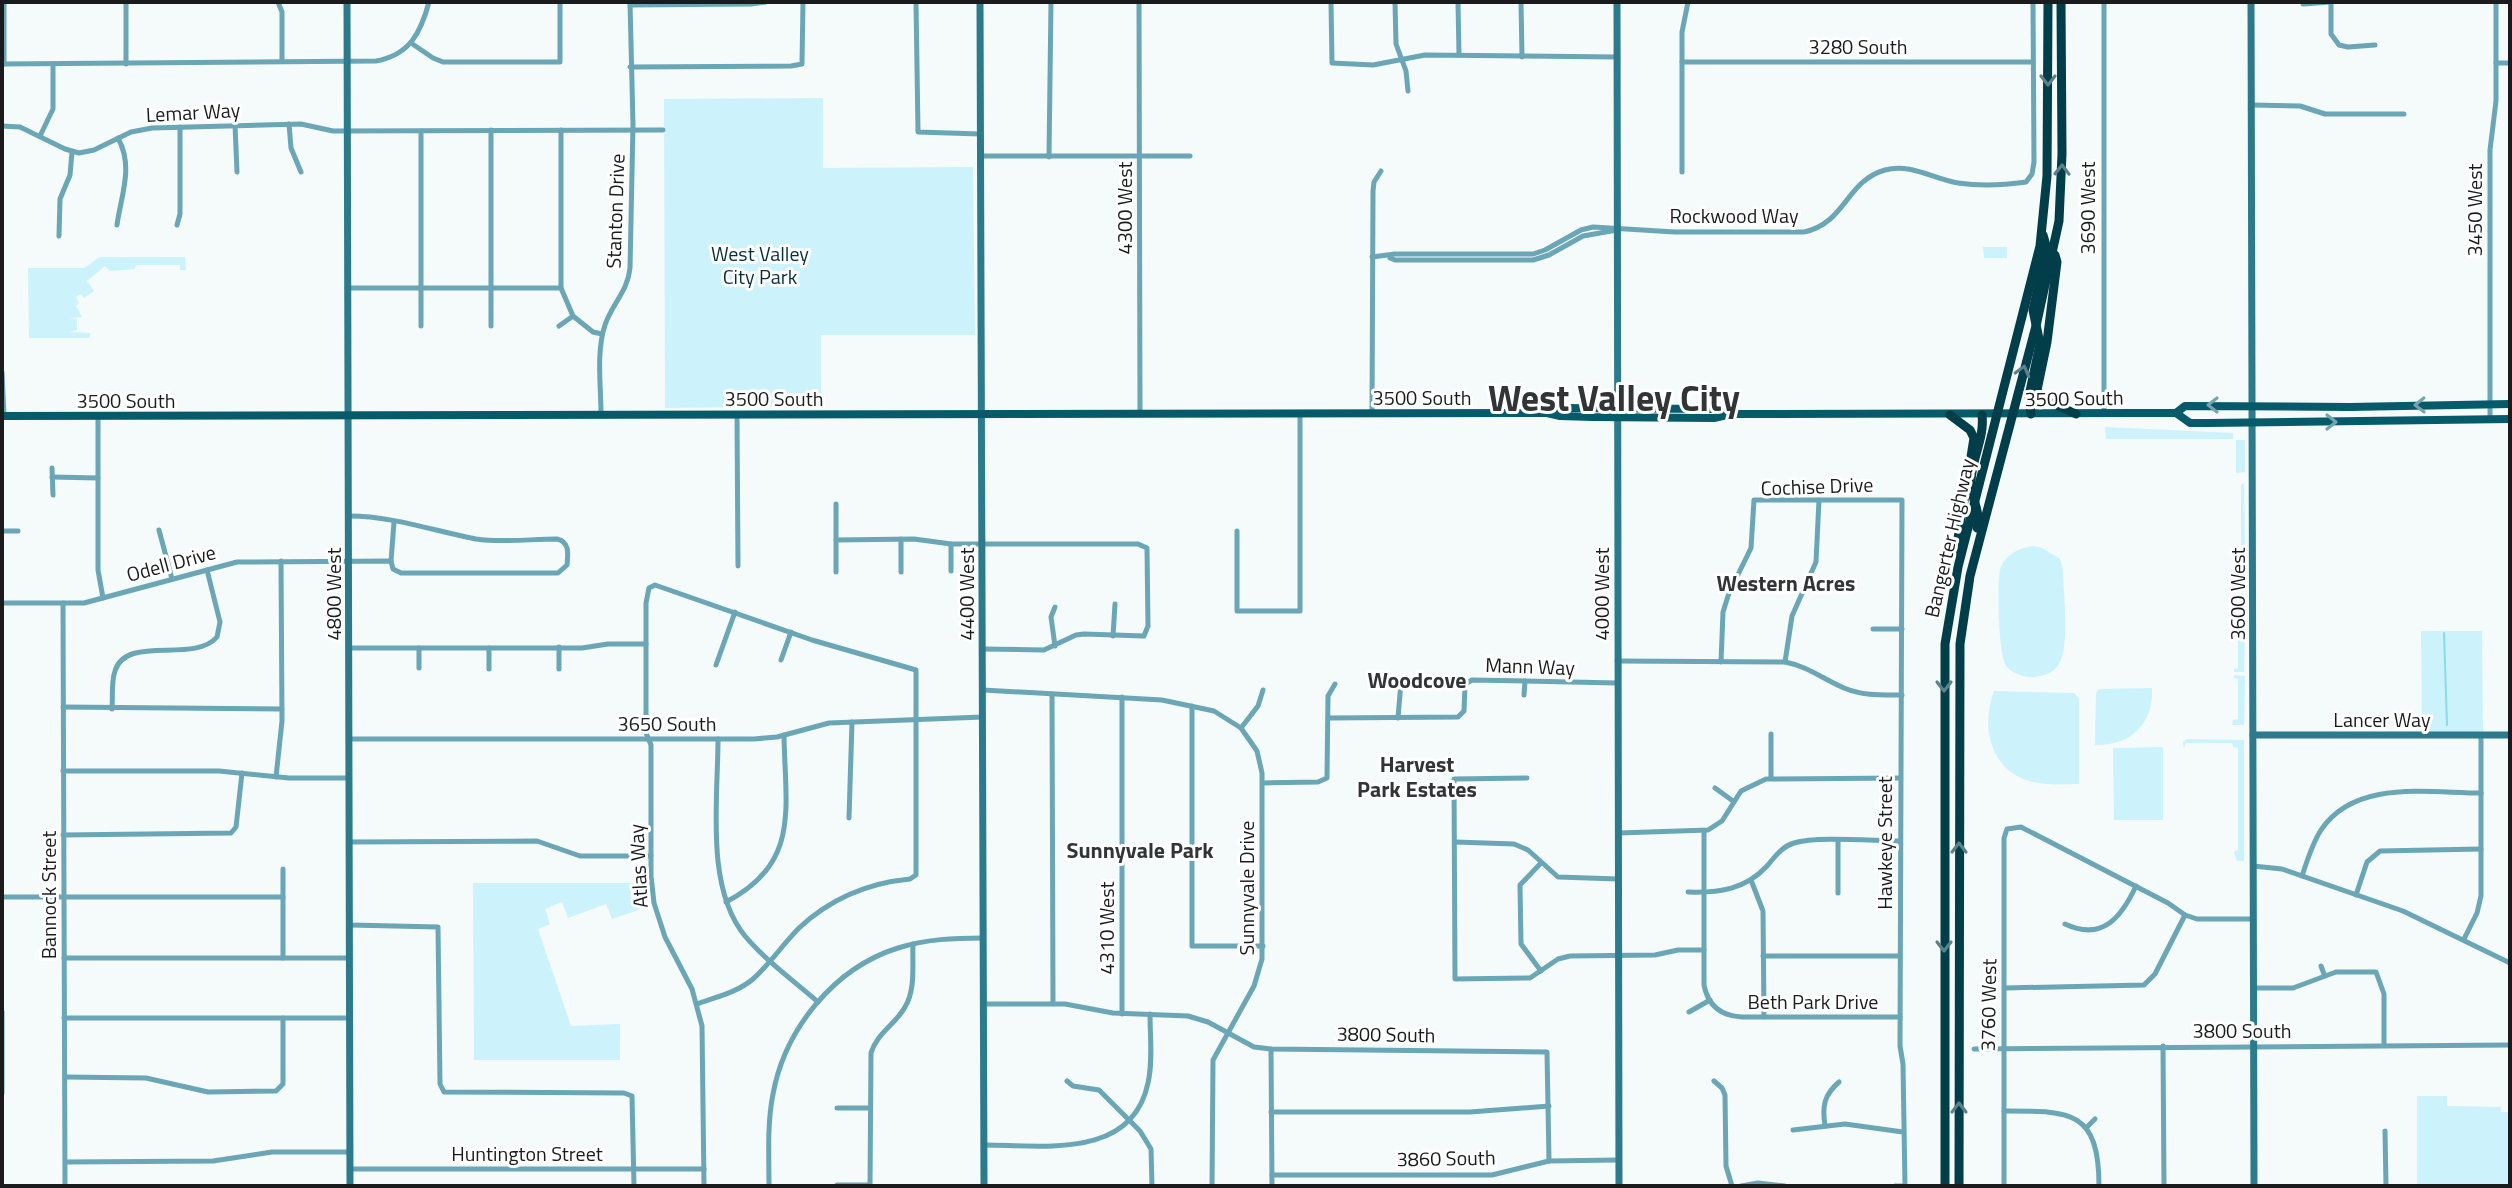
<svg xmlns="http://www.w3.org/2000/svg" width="2512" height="1188" font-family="'Titillium Web',sans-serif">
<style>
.green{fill:#ccf2fc}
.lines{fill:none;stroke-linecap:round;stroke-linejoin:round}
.stream{stroke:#87daef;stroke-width:2}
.street{stroke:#6aa6b5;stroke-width:5}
.secondary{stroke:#2c7b8c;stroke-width:7}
.primary{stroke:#065a6a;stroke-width:8}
.highway{stroke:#013e49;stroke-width:9}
.oneway{stroke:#5a8289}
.oneway2{stroke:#76a4ad}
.labels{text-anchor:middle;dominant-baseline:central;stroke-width:6;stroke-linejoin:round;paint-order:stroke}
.street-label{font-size:20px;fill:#1a1b1c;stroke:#fff}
.park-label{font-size:20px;fill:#063039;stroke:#fff}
.neighbourhood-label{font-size:22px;font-weight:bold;fill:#313536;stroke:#fff}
.town-label{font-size:36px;font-weight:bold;fill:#313536;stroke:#fff}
</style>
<rect width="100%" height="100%" fill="#f5fafb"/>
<g class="green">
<path d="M823,98v70l150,-1 2,168h-154v71l-156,2 -1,-309z"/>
<path d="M1983,247h24v11h-23z"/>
<path d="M100,257h85l1,13h-6v-5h-44l-1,4 -25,2 -5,-5 -18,15 7,10 -10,7 -3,-4 -5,3 3,6 -3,3 6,11 -13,1 8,1v11l-8,2 21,1v5h-61l-1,-70h56z"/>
<path d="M2105,427l128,6v6h-127z"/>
<path d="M2236,440h9v32l-9,1z"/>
<path d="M2244,483l1,71 -1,2 -3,-3v-68z"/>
<path d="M2033,546l9,2 18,11 3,11c0,22 8,80 -6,97 -5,6 -14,9 -22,10 -9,1 -21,-3 -28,-10 -9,-10 -10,-83 -7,-97 4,-15 19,-22 33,-24z"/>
<path d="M2236,615l9,1 -1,56h-10v-3l4,-1v-46l-5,-2z"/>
<path d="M2421,631h61l1,101h-61z"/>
<path d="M2234,675l11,1 -1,49h-12l1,-5 5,-1v-40l-4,-1z"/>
<path d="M2152,688c2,36 -22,58 -57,57l1,-52 3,-4z"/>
<path d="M1994,691l80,2 5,5v86c-17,0 -34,2 -50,-3 -40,-13 -48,-55 -35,-90z"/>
<path d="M2186,739l58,1v121h-7l-3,-9 4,-2v-102l-5,-1 -1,-4h-46l-2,5 -1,-5z"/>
<path d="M2163,747v73h-49l-1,-72z"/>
<path d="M473,883h171l3,24 -35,12 -6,-15 -38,14 -6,-16 -17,7 5,15 -12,5 33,97 49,-2v36h-146z"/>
<path d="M2417,1096h30v10l54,1v5h9v74h-93z"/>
</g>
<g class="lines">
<path class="stream" d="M2444,633l3,92"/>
<g class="street">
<path d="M4,2v62"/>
<path d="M126,2v62"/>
<path d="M278,2l4,10v49"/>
<path d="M916,2l2,130 62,2"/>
<path d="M1139,2l1,411"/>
<path d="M1331,2l1,61 41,2 52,-10 192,2"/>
<path d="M1395,2l1,42 10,27 2,20"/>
<path d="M1458,2l1,53"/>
<path d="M1521,2l1,55"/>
<path d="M2303,4l28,-2v32l8,11 9,2 27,-2"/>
<path d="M630,5l121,-1 15,-2"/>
<path d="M411,43l22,15 10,4h117v-60"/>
<path d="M1682,62h351"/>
<path d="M2496,63h14"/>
<path d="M2,64l374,-3c34,-6 45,-29 53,-59"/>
<path d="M630,67l161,-1 11,-2 1,-62"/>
<path d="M2252,105l48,1 25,8h79"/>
<path d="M289,124l2,24 10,24"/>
<path d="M235,125l2,47"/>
<path d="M2,126l18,1 45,22 14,4 15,-3 37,-18 21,-4 149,-4 32,7 330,-1"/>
<path d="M561,130v158l12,28 20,16 9,2"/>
<path d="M421,131v195"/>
<path d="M40,136l13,-27v-45"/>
<path d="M981,156h209"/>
<path d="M1049,157l2,-155"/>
<path d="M1682,172v-140l6,-30"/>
<path d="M117,225c4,-30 17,-58 1,-87"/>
<path d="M177,225l3,-11v-87"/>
<path d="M59,236l1,-37 10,-24 2,-23"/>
<path d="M1372,257l23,-3h138l12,-4 36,-20 12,-3 82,5h129c42,-9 42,-51 81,-62 26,-7 48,9 73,13 21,3 47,2 68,-1l6,-8 2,-12 -1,-160"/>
<path d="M1390,258l5,2h138l16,-5 34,-19 34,-6"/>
<path d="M347,288h214"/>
<path d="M491,326v-196"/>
<path d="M559,326l14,-10"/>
<path d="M2,372l2,44"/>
<path d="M1372,413l1,-222 1,-9 7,-11"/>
<path d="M2104,413v-411"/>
<path d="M601,414c0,-28 -5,-62 4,-89 7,-21 23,-34 25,-57l3,-143 -3,-123"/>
<path d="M98,416v154l5,28"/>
<path d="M737,416l1,150"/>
<path d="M2490,419v-269l6,-49v-99"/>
<path d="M52,468l1,27"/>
<path d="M52,477l46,1"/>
<path d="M836,504v68"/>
<path d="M159,530l13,49"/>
<path d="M2,531h16"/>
<path d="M1237,531v80h63v-197"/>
<path d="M901,539v33"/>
<path d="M836,540l78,-1 37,5h187l9,4 1,78 -4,10 -60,-2 -8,1 -32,15 -61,-1"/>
<path d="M951,544v27"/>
<path d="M391,561l3,-39"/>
<path d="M2,603h82l153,-41 154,-1 2,8 8,4h157l9,-8c1,-11 3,-23 -10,-26 -26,0 -55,4 -81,0 -42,-8 -84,-23 -127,-23"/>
<path d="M63,603l2,583"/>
<path d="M1873,629h29"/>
<path d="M1113,636l2,-32"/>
<path d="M1055,646l-4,-29 4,-10"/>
<path d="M559,647v22"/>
<path d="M349,648h233l26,-4h38"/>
<path d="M489,648v21"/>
<path d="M781,660l10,-28"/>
<path d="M1617,661l168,1c22,4 38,17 59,26 19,8 38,7 58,7"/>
<path d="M1721,662l2,-50 6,-19 22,-45 3,-48h148l-2,546 3,18 2,122h-10"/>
<path d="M1785,662l7,-46 24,-54 3,-62"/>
<path d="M716,665l19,-53"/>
<path d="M419,668v-20"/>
<path d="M983,690l179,10 52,11 27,17 16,23 5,22v186l-8,27 -41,74 -1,126"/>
<path d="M1052,694l1,310"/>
<path d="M1524,695l1,-14"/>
<path d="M1122,697v317"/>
<path d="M1192,706v240h71"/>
<path d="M63,707l219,2"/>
<path d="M112,709c1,-12 -1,-27 3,-38 11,-37 79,-7 102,-34l3,-15 -13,-52"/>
<path d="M1328,718l130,-1 6,-6 1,-27 7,-4 145,3"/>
<path d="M1398,718l3,-36"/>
<path d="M1241,728l17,-22 5,-16"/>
<path d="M1771,734v44"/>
<path d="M349,739h405l23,-2 52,-14 154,-6"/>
<path d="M718,739c0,61 -13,148 27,197 21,25 49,45 73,66"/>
<path d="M63,771h156l70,7h60"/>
<path d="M276,777l6,-56 -1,-160"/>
<path d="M1527,778l-73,1 1,200 75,-1 28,-19 12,-3 85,-1 23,-5h26"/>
<path d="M1263,783l55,-1 9,-4 1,-82 7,-12"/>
<path d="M1715,788l18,13"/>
<path d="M849,818l3,-96"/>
<path d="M1704,832v153c4,21 18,31 38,32h158"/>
<path d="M1619,833l89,-3 14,-9 19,-30 25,-12 134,-1"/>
<path d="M63,835l168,-2 5,-6 6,-54"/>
<path d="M350,842l187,-1 43,15h71"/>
<path d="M1455,842l59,2 14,6 30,27 60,2"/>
<path d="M1541,863l-21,22 1,59 20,27"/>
<path d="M2253,866l29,3 121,42 107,52"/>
<path d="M283,869v89"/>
<path d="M2302,876c5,-15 10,-32 19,-46 34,-51 107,-37 160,-37"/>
<path d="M1751,880l12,31 1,106"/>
<path d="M1688,892c30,1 57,-2 79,-26 8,-9 14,-19 27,-23 22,-7 80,-2 106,-2"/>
<path d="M1838,893v-52"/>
<path d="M2356,895l11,-33 13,-11 101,-2"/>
<path d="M2,897h281"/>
<path d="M726,902c75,-39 59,-94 58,-167"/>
<path d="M2065,924c38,18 57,-8 71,-38"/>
<path d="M350,925l88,2 2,157 4,8 180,1 8,3 2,90"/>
<path d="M2464,939l13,-26 4,-17v-161"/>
<path d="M1763,956h137"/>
<path d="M64,958h286"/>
<path d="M2321,966l3,8"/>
<path d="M2005,988l139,-3 11,-11 30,-59"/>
<path d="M2254,988h39l43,-16h40l8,22v51"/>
<path d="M697,1004c19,-7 41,-12 56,-25 17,-15 30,-35 46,-51 31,-29 69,-45 111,-49l6,-4v-205l-104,-30 -157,-55 -6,3 -3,15v130l5,12v131l3,27 11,34 27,52 10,37 2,160"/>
<path d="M983,1004h82l48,9 75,3 20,6 46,25 17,2 276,3 2,109"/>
<path d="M2,1012v81"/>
<path d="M1689,1012l21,-12"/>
<path d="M64,1018h286"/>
<path d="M2163,1046l1,140"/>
<path d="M1271,1049l1,137"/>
<path d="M1974,1049l536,-4"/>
<path d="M65,1077l81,1 62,14 68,-1 7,-7v-66"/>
<path d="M1067,1081l6,5 26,4 41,41 11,18 1,37"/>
<path d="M1714,1081l8,7 3,7 1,71 6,20"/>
<path d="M837,1108h33"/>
<path d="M2004,1111c65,0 95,-2 95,75"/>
<path d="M1271,1112h199l79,-6"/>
<path d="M1825,1126c-3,-20 -1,-31 14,-44"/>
<path d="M2086,1128l9,-9"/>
<path d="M1793,1130l52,-6 58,8"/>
<path d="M2385,1131l1,55"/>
<path d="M984,1145c59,0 148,15 164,-62 5,-22 2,-47 2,-69"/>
<path d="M66,1162l147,-1 59,-9h78"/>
<path d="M350,1169h354"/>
<path d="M1272,1175h220l57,-14 69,-1"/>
<path d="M837,1185h33"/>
<path d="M769,1186c0,-30 -2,-62 4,-92 12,-65 61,-126 125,-146 28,-9 57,-10 85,-10"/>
<path d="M870,1186l1,-133c6,-20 24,-28 34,-46 11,-18 7,-43 8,-63"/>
<path d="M1741,1186l17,-3 27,3"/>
<path d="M2004,1186v-348l3,-9 14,-2 147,76 17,12 12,4h56"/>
</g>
<g class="secondary">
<path d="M347,2l3,1184"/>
<path d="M980,2l4,1184"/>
<path d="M1617,2l2,1184"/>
<path d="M2251,2l3,1184"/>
<path d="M2253,735h257"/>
</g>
<g class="primary">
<path d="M1547,412l12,-4 156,1 16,5"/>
<path d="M2176,413l9,-7 165,1 160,-3"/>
<path d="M2,416l1545,-3 13,3 32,1 122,1 17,-4 409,-1h36l14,10h18l302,-4"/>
</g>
<g class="highway">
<path d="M2055,255l2,7 -10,80 -10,48 6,9 33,15"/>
<path d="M2031,414l-2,-18 11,-52 -7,-34 14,-61 -4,-14"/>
<path d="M1950,415l20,15 4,8 -18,113"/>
<path d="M1977,528c4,-17 -5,-27 -6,-43 -1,-24 14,-46 11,-70"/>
<path d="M1945,1186v-542l13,-77 82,-321 7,-70 1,-174"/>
<path d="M1959,1186l1,-542 10,-68 66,-250 23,-105 3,-67 -1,-152"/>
</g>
</g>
<defs><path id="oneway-chevron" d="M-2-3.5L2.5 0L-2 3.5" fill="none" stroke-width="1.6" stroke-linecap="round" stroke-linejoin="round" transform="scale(2)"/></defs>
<g class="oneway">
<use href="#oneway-chevron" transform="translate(2048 80) rotate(90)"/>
<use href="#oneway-chevron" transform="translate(2062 170) rotate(-89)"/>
<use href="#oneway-chevron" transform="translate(2023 371) rotate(-75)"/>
<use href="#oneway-chevron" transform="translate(1944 686) rotate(90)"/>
<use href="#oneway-chevron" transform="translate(1959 848) rotate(-90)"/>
<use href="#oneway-chevron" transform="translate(1944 946) rotate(90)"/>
<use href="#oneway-chevron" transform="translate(1959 1108) rotate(-90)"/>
</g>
<g class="oneway2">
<use href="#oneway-chevron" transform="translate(2213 405) rotate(180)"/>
<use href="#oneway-chevron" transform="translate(2420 405) rotate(179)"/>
<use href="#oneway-chevron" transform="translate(2331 422)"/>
</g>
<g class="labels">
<g class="street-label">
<text x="1858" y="46">3280 South</text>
<text transform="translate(193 112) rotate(-3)">Lemar Way</text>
<text transform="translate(1124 208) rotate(-90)">4300 West</text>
<text transform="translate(2087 208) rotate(-90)">3690 West</text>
<text transform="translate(2474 210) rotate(-90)">3450 West</text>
<text transform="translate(615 211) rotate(-88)">Stanton Drive</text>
<text x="1734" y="215">Rockwood Way</text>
<text x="1422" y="397">3500 South</text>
<text x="774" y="398">3500 South</text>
<text transform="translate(2074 398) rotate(-1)">3500 South</text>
<text x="126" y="400">3500 South</text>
<text transform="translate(1817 486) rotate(-2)">Cochise Drive</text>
<text transform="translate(1949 538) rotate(-77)">Bangerter Highway</text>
<text transform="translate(171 563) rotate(-15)">Odell Drive</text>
<text transform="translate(333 594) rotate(-90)">4800 West</text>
<text transform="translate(966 594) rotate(-90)">4400 West</text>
<text transform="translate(1601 594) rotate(-90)">4000 West</text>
<text transform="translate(2237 594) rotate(-90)">3600 West</text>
<text transform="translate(1530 666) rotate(2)">Mann Way</text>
<text x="2382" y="719">Lancer Way</text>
<text x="667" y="723">3650 South</text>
<text transform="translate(1884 843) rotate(-90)">Hawkeye Street</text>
<text transform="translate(638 866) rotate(-93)">Atlas Way</text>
<text transform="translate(1246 888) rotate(-90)">Sunnyvale Drive</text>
<text transform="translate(48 895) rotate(-90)">Bannock Street</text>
<text transform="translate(1106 928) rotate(-90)">4310 West</text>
<text x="1813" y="1001">Beth Park Drive</text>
<text transform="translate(1988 1005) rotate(-89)">3760 West</text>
<text x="2242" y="1030">3800 South</text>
<text transform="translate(1386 1034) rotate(1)">3800 South</text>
<text x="527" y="1153">Huntington Street</text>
<text transform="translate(1446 1158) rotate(-1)">3860 South</text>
</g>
<g class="park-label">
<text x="760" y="253">West Valley<tspan x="760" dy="23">City Park</tspan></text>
</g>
<g class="neighbourhood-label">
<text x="1786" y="583">Western Acres</text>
<text x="1417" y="680">Woodcove</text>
<text x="1417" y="764">Harvest<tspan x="1417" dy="25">Park Estates</tspan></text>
<text x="1140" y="850">Sunnyvale Park</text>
</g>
<g class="town-label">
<text x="1614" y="397">West Valley City</text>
</g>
</g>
<rect width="2512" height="1188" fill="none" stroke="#1a1b1c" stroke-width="8"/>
</svg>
